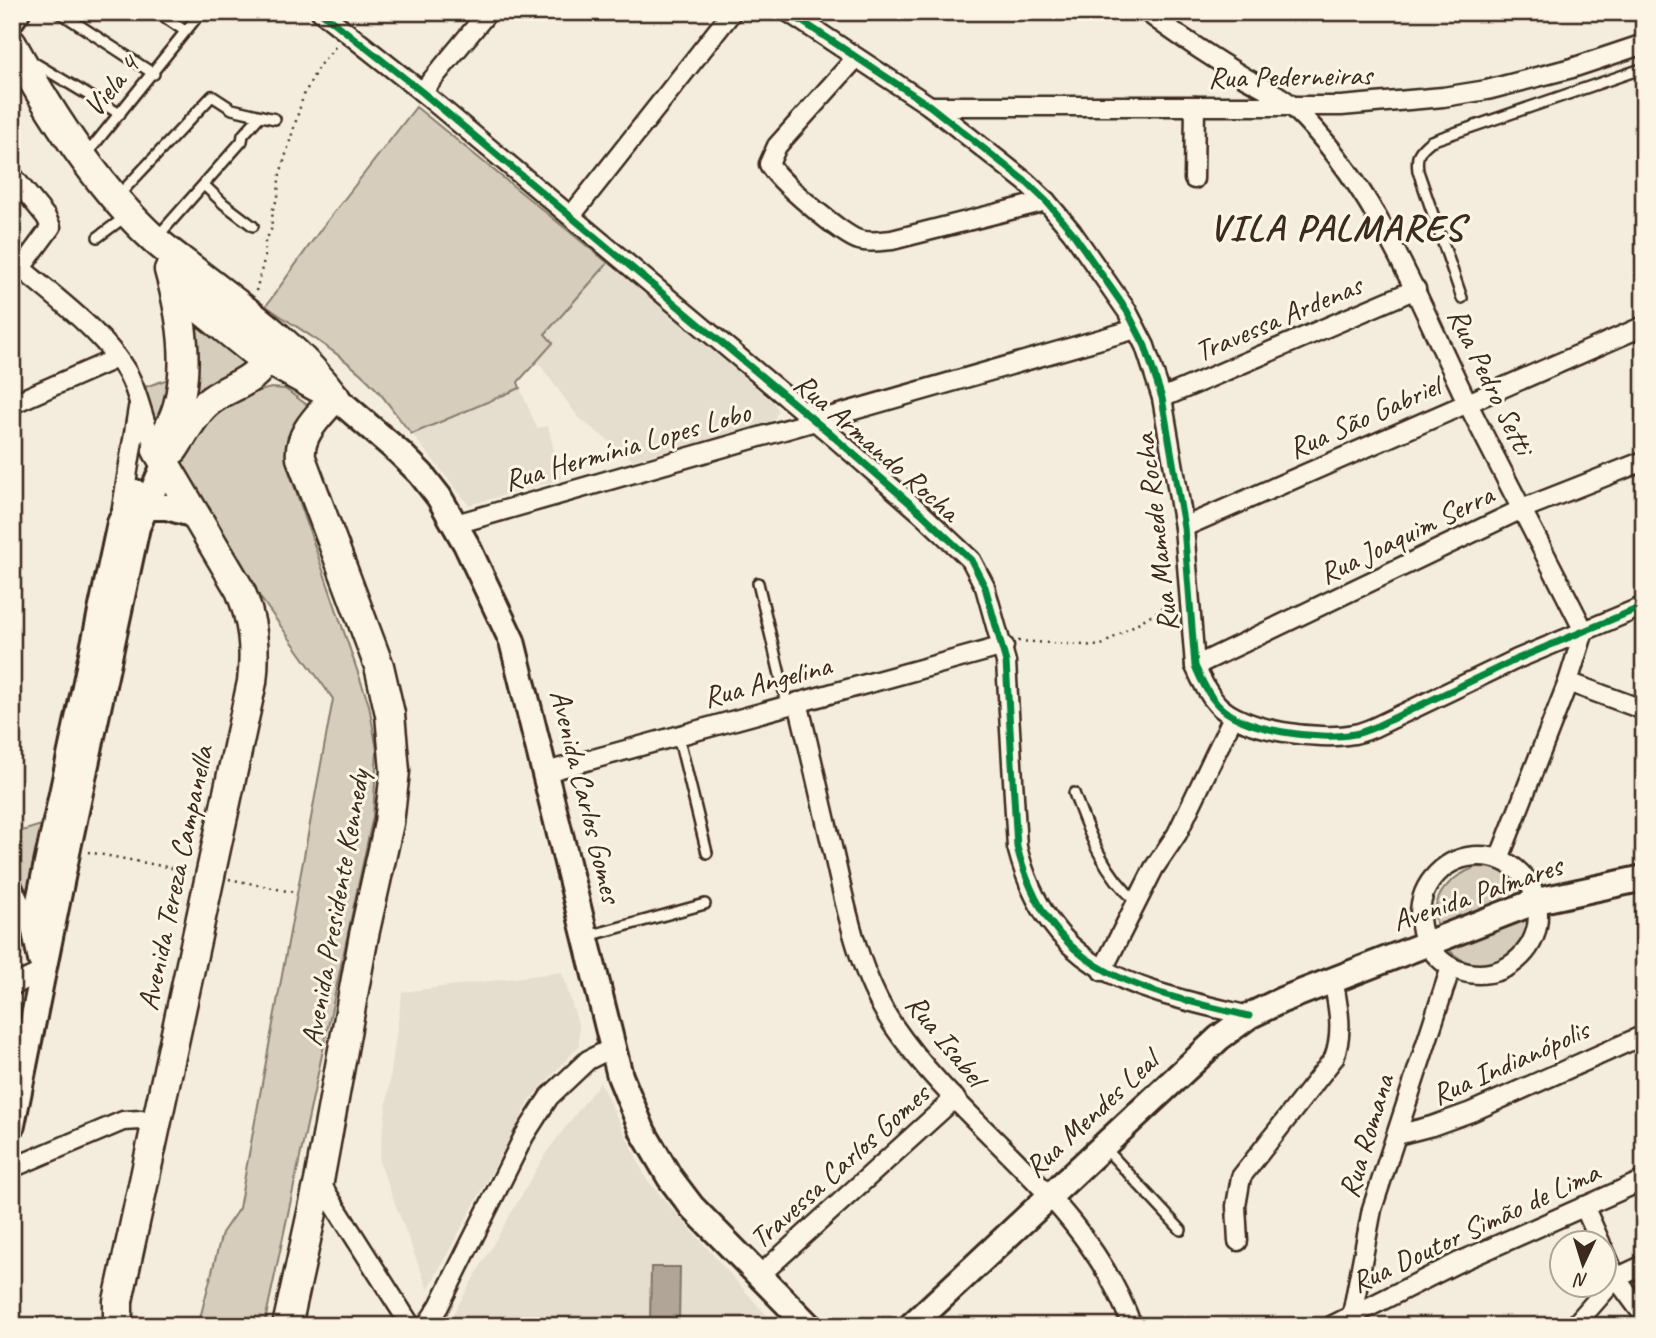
<svg xmlns="http://www.w3.org/2000/svg" width="1656" height="1338" font-family="Caveat,sans-serif">
<style>
.built{fill:#e5ddce}
.green{fill:#d6cdbd;stroke:#887c6e;stroke-width:2}
.water{fill:#b0a596;stroke:#817466;stroke-width:2}
.lines{fill:none;stroke-linecap:round;stroke-linejoin:round}
.lane-casing{stroke:#3b2a1e;stroke-width:14}
.street-casing{stroke:#3b2a1e;stroke-width:23}
.secondary-casing{stroke:#3b2a1e;stroke-width:30}
.primary-casing{stroke:#3b2a1e;stroke-width:33}
.path{stroke:#3b2a1e;stroke-width:2.5;stroke-dasharray:2 5;stroke-linecap:butt}
.lane{stroke:#fcf5e5;stroke-width:9}
.street{stroke:#fcf5e5;stroke-width:18}
.secondary{stroke:#fcf5e5;stroke-width:24}
.primary{stroke:#fcf5e5;stroke-width:28}
.cycleway-casing{stroke:#fcf5e5;stroke-width:11}
.cycleway{stroke:#00873e;stroke-width:7}
.labels{text-anchor:middle;dominant-baseline:central;stroke-width:6;stroke-linejoin:round;paint-order:stroke}
.street-label{font-size:30px;fill:#3b2a1e;stroke:#fcf5e5}
.district-label{font-size:37px;font-weight:bold;letter-spacing:2px;fill:#3b2a1e;stroke:#fcf5e5}
</style>
<rect width="100%" height="100%" fill="#f4eddd"/>
<filter id="ink" filterUnits="userSpaceOnUse"><feTurbulence type="fractalNoise" baseFrequency=".0143" numOctaves="2"/><feDisplacementMap in="SourceGraphic" scale="14" xChannelSelector="R" yChannelSelector="G"/><feConvolveMatrix kernelMatrix="1 2 1 2 8 2 1 2 1" color-interpolation-filters="sRGB"/></filter>
<g filter="url(#ink)">
<g class="built">
<path d="M608,263l165,139 5,8 -3,8 -6,4 -136,38 -54,-42 -42,-57 16,-18 -9,-9z"/>
<path d="M520,388l17,40 11,-2 13,53 -92,26 -57,-71z"/>
<path d="M562,972l17,55v19l-47,51 -104,193 -49,-129 23,-169z"/>
<path d="M600,1082l47,98 129,146h-330l100,-173z"/>
</g>
<g class="green">
<path d="M416,107l192,156 -63,71 8,9 -35,39 2,6 -108,46c-12,-13 -22,-29 -34,-43 -31,-35 -74,-58 -112,-85l55,-77z"/>
<path d="M203,321l46,44 -63,38c2,-24 0,-65 17,-82z"/>
<path d="M174,377l-14,56 -9,-13 -6,-33z"/>
<path d="M271,388l14,1 25,18c-16,24 -26,34 -21,64l80,234 8,45 -4,66 -109,510h-66l24,-93 17,-25 94,-509 -81,-113 -73,-127 23,-35 31,-26z"/>
<path d="M48,823l-19,73 -17,-35v-31l10,1z"/>
<path d="M1476,867c21,0 43,3 52,24l-3,3 -88,33c-8,-31 13,-50 39,-60z"/>
<path d="M1535,913c-2,47 -54,71 -87,36l3,-4z"/>
</g>
<path class="water" d="M651,1267h29l-1,56h-29z"/>
<g class="lines">
<g class="lane-casing">
<g id="lane">
<path d="M59,12l95,62"/>
<path d="M157,12l28,19"/>
<path d="M33,62l87,52"/>
<path d="M86,155l115,-143"/>
<path d="M204,185l20,19 29,22"/>
<path d="M117,197l95,-101 20,13 43,10"/>
<path d="M158,236l84,-95 1,-6 17,-19"/>
<path d="M98,237l27,-20"/>
<path d="M1462,298l-44,-127c-2,-15 0,-20 13,-30l213,-73"/>
<path d="M758,583l29,121"/>
<path d="M678,735l29,118"/>
<path d="M1074,793c15,41 29,80 63,109"/>
<path d="M588,936l117,-32"/>
<path d="M1104,1147l77,83"/>
</g>
</g>
<g class="street-casing">
<g id="street">
<path d="M321,12l101,80 405,339 93,81 51,48 14,27 21,75 11,185c33,128 120,142 232,169"/>
<path d="M788,12l142,94 96,76 20,19 26,31 55,79 18,35 17,52 22,129 11,139c6,14 12,27 22,38 24,27 103,37 137,30 7,-1 14,-4 21,-7l142,-68 127,-53"/>
<path d="M1147,12c31,24 64,45 97,65 16,9 37,18 50,31 84,81 124,193 174,296 38,76 78,151 116,227l-16,51 -69,177"/>
<path d="M856,58l-79,88 -8,18c8,16 73,71 90,76 10,3 22,1 33,0l154,-39"/>
<path d="M422,92l66,-80"/>
<path d="M930,106h411l102,-9 44,-7 85,-22 72,-24"/>
<path d="M12,175l34,42 5,10 -30,41"/>
<path d="M1194,179l1,-73"/>
<path d="M571,216l161,-204"/>
<path d="M12,261c38,32 92,71 116,113 13,24 15,52 29,76"/>
<path d="M1162,398l254,-109"/>
<path d="M12,404l105,-46"/>
<path d="M122,508l16,-100"/>
<path d="M456,524l680,-195"/>
<path d="M1184,527l460,-201"/>
<path d="M1195,666l327,-157 122,-48"/>
<path d="M1568,682l76,28"/>
<path d="M798,702c12,49 23,99 35,149 13,58 26,124 60,174 73,107 192,172 239,301"/>
<path d="M546,772l458,-126"/>
<circle cx="1479" cy="915" r="59"/>
<path d="M12,886l11,24 15,20"/>
<path d="M1102,971l52,-103 23,-34 56,-117"/>
<path d="M12,986l31,-15"/>
<path d="M1397,1135l35,-9 39,-14 173,-77"/>
<path d="M12,1168l111,-47 18,-1 15,8"/>
<path d="M319,1181l92,145"/>
<path d="M1584,1206l17,38"/>
<path d="M1238,1241l-2,-35 5,-29 93,-119c10,-27 4,-52 -1,-79"/>
<path d="M1604,1250l12,28 28,38"/>
<path d="M760,1275l195,-177"/>
<path d="M426,1326l13,-20 85,-170 25,-39 39,-37 26,-13"/>
<path d="M1331,1326l126,-63 187,-83"/>
<path d="M1352,1326v-11l20,-106 79,-242"/>
<path d="M1574,1326l42,-48 28,-13"/>
</g>
</g>
<g class="secondary-casing">
<g id="secondary">
<path d="M12,19l5,-7"/>
<path d="M335,397l65,56 21,21 18,23 27,47 46,97 108,435 23,56 27,46 22,29 117,119"/>
<path d="M144,507h23l31,9"/>
<path d="M41,960l-7,-33 2,-12 84,-392 15,-31"/>
<path d="M12,1125l56,-277 69,-321 28,-64"/>
<path d="M911,1326l308,-288 30,-22 33,-16 255,-99 107,-23"/>
</g>
</g>
<g class="primary-casing">
<g id="primary">
<path d="M12,44c37,67 85,143 142,195 12,11 25,20 38,30 50,39 105,77 143,128"/>
<path d="M176,279l26,31 52,42 63,35"/>
<path d="M174,449c10,-15 19,-33 32,-45 26,-23 58,-18 63,-62"/>
<path d="M118,1326v-25l134,-619c4,-33 1,-61 -12,-92l-83,-140c8,-14 17,-29 21,-45 12,-43 3,-93 -9,-135"/>
<path d="M287,1326l32,-145 45,-246 25,-112 6,-52 -5,-57 -11,-48 -78,-208c-3,-25 20,-44 34,-61"/>
</g>
</g>
<g class="path">
<path d="M256,291l9,-35v-14l6,-12 2,-21 5,-12 1,-19 24,-81 15,-30 18,-21"/>
<path d="M1018,641l82,5 74,-45"/>
<path d="M88,852l100,19"/>
<path d="M229,879l63,13"/>
</g>
<use href="#lane" class="lane"/>
<use href="#street" class="street"/>
<use href="#secondary" class="secondary"/>
<use href="#primary" class="primary"/>
<g class="cycleway-casing">
<g id="cycleway">
<path d="M321,12l101,80 405,339 93,81 51,48 14,27 21,75 11,185c33,128 120,142 232,169"/>
<path d="M788,12l142,94 96,76 20,19 26,31 55,79 18,35 17,52 22,129 11,139c6,14 12,27 22,38 24,27 103,37 137,30 7,-1 14,-4 21,-7l142,-68 127,-53"/>
</g>
</g>
<use href="#cycleway" class="cycleway"/>
</g>
</g>
<g class="labels">
<g class="street-label">
<text transform="translate(1290 76) rotate(-1)">Rua Pederneiras</text>
<text transform="translate(111 86) rotate(-51)">Viela 4</text>
<text transform="translate(1278 318) rotate(-23)">Travessa Ardenas</text>
<text transform="translate(1491 381) rotate(64)">Rua Pedro Setti</text>
<text transform="translate(1364 417) rotate(-24)">Rua São Gabriel</text>
<text transform="translate(627 446) rotate(-16)">Rua Hermínia Lopes Lobo</text>
<text transform="translate(877 447) rotate(41)">Rua Armando Rocha</text>
<text transform="translate(1156 533) rotate(-97)">Rua Mamede Rocha</text>
<text transform="translate(1406 534) rotate(-26)">Rua Joaquim Serra</text>
<text transform="translate(767 681) rotate(-15)">Rua Angelina</text>
<text transform="translate(586 796) rotate(76)">Avenida Carlos Gomes</text>
<text transform="translate(175 878) rotate(-78)">Avenida Tereza Campanella</text>
<text transform="translate(1477 893) rotate(-19)">Avenida Palmares</text>
<text transform="translate(335 908) rotate(-80)">Avenida Presidente Kennedy</text>
<text transform="translate(946 1040) rotate(51)">Rua Isabel</text>
<text transform="translate(1510 1062) rotate(-24)">Rua Indianópolis</text>
<text transform="translate(1091 1114) rotate(-43)">Rua Mendes Leal</text>
<text transform="translate(1366 1136) rotate(-73)">Rua Romana</text>
<text transform="translate(839 1166) rotate(-42)">Travessa Carlos Gomes</text>
<text transform="translate(1475 1227) rotate(-25)">Rua Doutor Simão de Lima</text>
</g>
<g class="district-label">
<text x="1337" y="227">VILA PALMARES</text>
</g>
</g>
<rect width="1656" height="1338" fill="none" stroke="#fcf5e5" stroke-width="42"/>
<rect x="21" y="21" width="1614" height="1296" fill="none" stroke="#3b2a1e" stroke-width="2.5" filter="url(#ink)"/>
<g transform="translate(1583 1264) rotate(184)"><circle r="33" fill="#fcf5e5" stroke="#afa495" stroke-width="2"/>
<path d="M0-5L12 26L0 18L-12 26Z" fill="#3b2a1e"/>
<text y="-10" font-size="19" font-weight="bold" text-anchor="middle" fill="#3b2a1e">N</text>
</g>
</svg>
